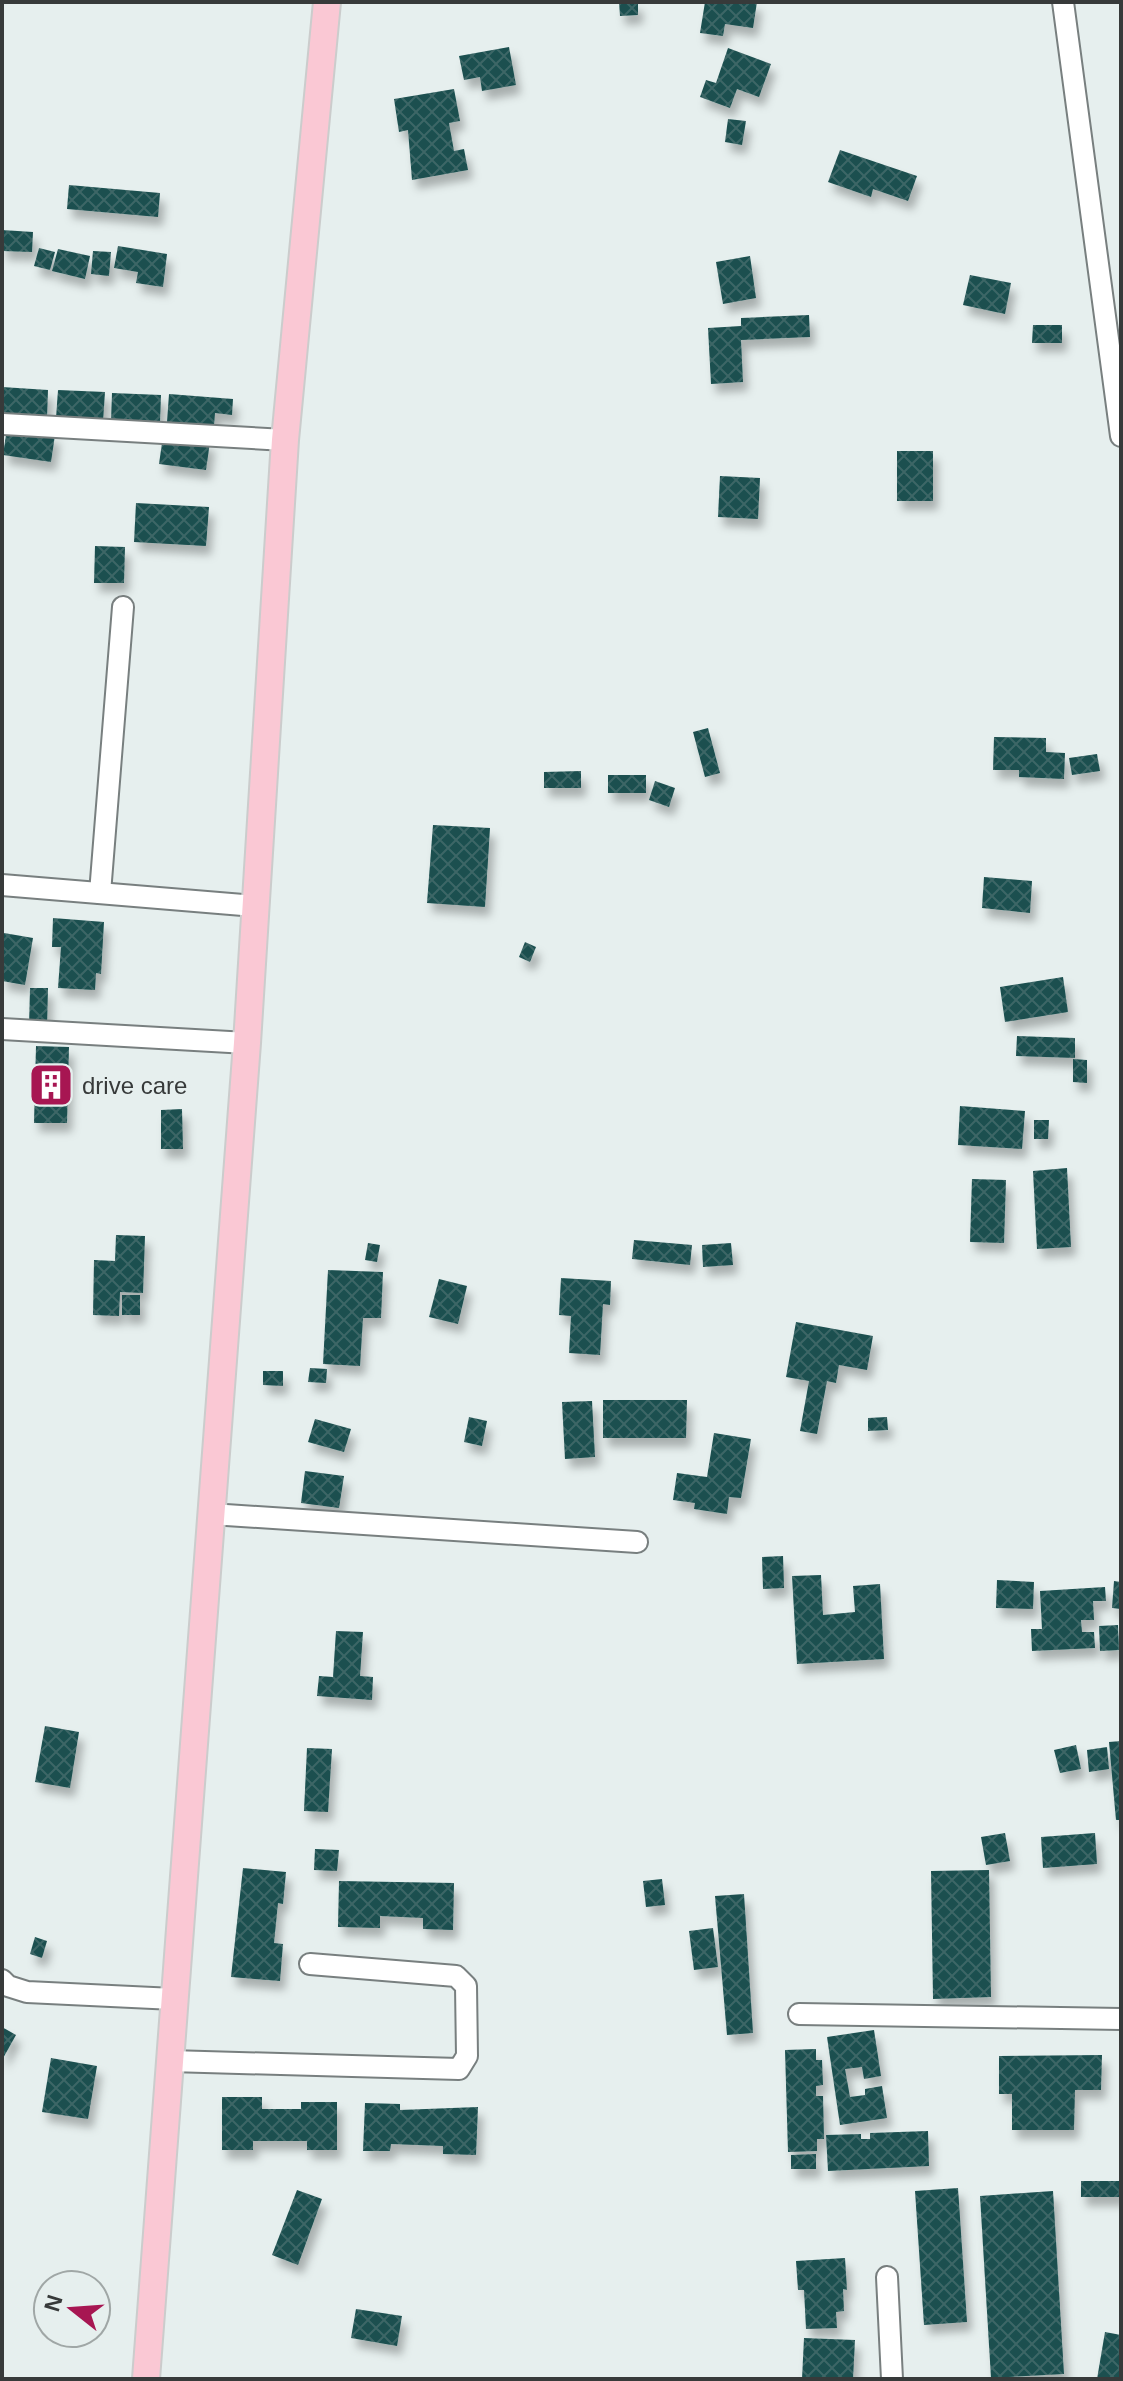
<svg xmlns="http://www.w3.org/2000/svg" width="1123" height="2381" font-family="Arial,sans-serif">
<style>
.building{fill:url(#building-cross-hatch);filter:url(#shadow)}
.lines{fill:none;stroke-linecap:round;stroke-linejoin:round}
.minor-casing{stroke:#787f7f;stroke-width:24}
.major-casing{stroke:#cbcccc;stroke-width:30}
.minor{stroke:#fff;stroke-width:20}
.major{stroke:#fac8d4;stroke-width:26}
.labels{text-anchor:middle;dominant-baseline:central;stroke-width:8;stroke-linejoin:round;paint-order:stroke}
.poi-label{font-size:24px;fill:#373a3a;stroke:#e6efee;text-anchor:start}
</style>
<defs>
<pattern id="building-cross-hatch" width="8" height="8" patternUnits="userSpaceOnUse" patternTransform="scale(2)"><rect width="8" height="8" fill="#1b4f4f"/><path d="M0 0l8 8M0 8l8-8" fill="none" stroke="#3d6666"/></pattern>
<filter id="shadow"><feDropShadow dx="5" dy="9" stdDeviation="4" flood-color="#0004"/></filter>
</defs>
<rect width="100%" height="100%" fill="#e6efee"/>
<g class="building">
<path d="M619,2h19v13l-18,1z"/>
<path d="M705,2h52l-4,26 -28,-4 -2,12 -23,-3z"/>
<path d="M509,47l7,38 -34,6 -2,-14 -16,3 -5,-24z"/>
<path d="M728,48l43,16 -12,33 -22,-8 -7,19 -30,-11 6,-17 10,3z"/>
<path d="M454,89l6,32 -11,2 5,28 10,-2 4,21 -56,10 -4,-50 -9,2 -5,-33z"/>
<path d="M728,119l18,2 -4,24 -17,-3z"/>
<path d="M840,150l77,26 -9,25 -35,-12 -2,8 -43,-15z"/>
<path d="M69,185l91,8 -2,24 -91,-8z"/>
<path d="M2,230l31,2 -1,20 -30,-1z"/>
<path d="M118,246l49,8 -4,33 -27,-4 2,-11 -24,-4z"/>
<path d="M39,248l16,4 -5,18 -16,-4z"/>
<path d="M58,249l32,7 -5,23 -33,-8z"/>
<path d="M93,251l18,1 -2,24 -18,-2z"/>
<path d="M750,256l6,42 -33,6 -7,-42z"/>
<path d="M970,275l41,8 -6,31 -42,-9z"/>
<path d="M809,315l1,22 -69,3 2,42 -32,2 -3,-56 33,-2v-8z"/>
<path d="M1033,325h29v18h-30z"/>
<path d="M2,387l46,3 -1,27 -45,-2z"/>
<path d="M58,390l47,2 -2,29 -47,-3z"/>
<path d="M112,393l49,2 -1,27 -49,-1z"/>
<path d="M169,394l64,5 -1,16 -17,-2 -1,13 -47,-4z"/>
<path d="M7,428l48,7 -4,27 -48,-7z"/>
<path d="M163,436l47,6 -4,28 -47,-6z"/>
<rect x="897" y="451" width="36" height="50"/>
<path d="M720,476l40,2 -2,41 -40,-2z"/>
<path d="M136,503l73,4 -3,39 -72,-4z"/>
<path d="M95,546l30,1 -1,36h-30z"/>
<path d="M708,728l12,45 -15,4 -12,-45z"/>
<path d="M994,737l52,1v14l19,1 -1,26 -45,-2v-7h-26z"/>
<path d="M1097,754l3,17 -28,4 -3,-17z"/>
<path d="M581,771v17h-37v-16z"/>
<rect x="608" y="775" width="38" height="18"/>
<path d="M655,781l20,7 -6,19 -20,-7z"/>
<path d="M433,825l57,3 -5,79 -58,-4z"/>
<path d="M984,877l48,4 -2,32 -48,-5z"/>
<path d="M53,918l51,4 -3,52 -5,-1 -1,17 -37,-2 3,-41h-9z"/>
<path d="M4,933l29,5 -8,47 -23,-4z"/>
<path d="M525,942l11,5 -6,15 -11,-5z"/>
<path d="M1063,977l5,35 -63,10 -5,-35z"/>
<path d="M30,988h18l-1,39h-18z"/>
<path d="M1017,1036l58,2v20l-59,-2z"/>
<path d="M36,1046l33,1 -2,76h-33z"/>
<path d="M1073,1059l14,1v23l-14,-1z"/>
<path d="M960,1106l65,5 -3,38 -64,-4z"/>
<path d="M182,1109l1,40h-22v-39z"/>
<path d="M1034,1120h15l-1,19h-14z"/>
<path d="M1067,1168l4,79 -34,2 -4,-78z"/>
<path d="M972,1179l34,1 -2,63 -34,-1z"/>
<path d="M116,1235l29,1 -2,57 -23,-1 -1,24 -26,-1 1,-55 21,1z"/>
<path d="M634,1240l58,5 -2,20 -58,-6z"/>
<path d="M368,1243l12,2 -3,17 -12,-2z"/>
<path d="M731,1243l2,22 -30,2 -1,-22z"/>
<path d="M328,1270l55,2 -2,46h-18l-3,48 -37,-2z"/>
<path d="M561,1278l50,3 -1,24 -7,-1 -3,51 -31,-2 2,-37 -12,-1z"/>
<path d="M439,1279l28,7 -9,38 -29,-7z"/>
<rect x="122" y="1295" width="18" height="20"/>
<path d="M796,1322l77,14 -6,34 -28,-5 -3,18 -9,-2 -10,53 -17,-3 9,-50 -23,-4z"/>
<path d="M310,1368l17,1 -1,14 -18,-1z"/>
<path d="M263,1371h20v15l-20,-1z"/>
<path d="M603,1400h84l-1,38h-83z"/>
<path d="M592,1401l3,56 -30,2 -3,-57z"/>
<path d="M469,1417l18,4 -5,25 -18,-4z"/>
<path d="M887,1417l1,13 -20,1v-13z"/>
<path d="M315,1419l36,10 -7,23 -36,-10z"/>
<path d="M714,1433l37,6 -10,59 -12,-1 -2,17 -33,-5 1,-6 -22,-3 4,-27 30,4z"/>
<path d="M305,1471l39,5 -5,32 -38,-5z"/>
<path d="M783,1556l1,32 -21,1 -1,-32z"/>
<path d="M821,1575l2,40 32,-3 -2,-26 27,-2 4,75 -87,5 -5,-88z"/>
<path d="M997,1580l37,2 -1,27 -37,-1z"/>
<path d="M1114,1581l7,1v27l-9,-1z"/>
<path d="M1105,1587l1,14h-13l1,19h-13l1,12h12l1,16 -63,3 -1,-22h11l-2,-38z"/>
<path d="M1118,1625l1,25 -19,1 -1,-25z"/>
<path d="M336,1631l27,1 -3,44 13,1 -1,23 -55,-4 2,-20 14,1z"/>
<path d="M45,1726l34,6 -9,56 -35,-6z"/>
<path d="M1121,1741v79h-5l-7,-78z"/>
<path d="M1076,1745l5,24 -21,4 -6,-23z"/>
<path d="M1107,1747l2,22 -20,3 -2,-22z"/>
<path d="M307,1748l25,1 -4,63 -24,-1z"/>
<path d="M1005,1833l5,28 -24,4 -5,-28z"/>
<path d="M1095,1833l2,31 -54,4 -2,-31z"/>
<path d="M315,1849l24,1 -2,21 -23,-1z"/>
<path d="M243,1868l43,4 -3,32 -5,-1 -4,40 9,1 -3,37 -49,-4z"/>
<path d="M989,1870l2,127 -58,2 -2,-128z"/>
<path d="M662,1879l3,26 -19,2 -3,-26z"/>
<path d="M339,1881l115,2 -1,47 -30,-1v-11l-43,-2v12l-42,-1z"/>
<path d="M744,1894l9,139 -26,2 -12,-139z"/>
<path d="M713,1928l5,39 -24,3 -5,-39z"/>
<path d="M35,1937l12,4 -5,17 -12,-4z"/>
<path d="M2,2027l14,8 -14,25z"/>
<path d="M874,2030l7,46 -17,3 -2,-12 -17,2 5,28 15,-2v-6l17,-3 5,32 -47,7 -13,-88z"/>
<path d="M816,2049v11h6l1,25 -7,1v10h7l1,43h-7v12l-29,1 -3,-102z"/>
<path d="M1102,2055l-1,35h-26l-1,40h-62v-36h-13v-38z"/>
<path d="M51,2058l46,8 -9,53 -46,-7z"/>
<path d="M222,2097h40v12h39v-7h36v48h-30v-9h-54v9h-31z"/>
<path d="M365,2103l35,1v6l78,-3 -2,48 -33,-1v-8l-52,-2 -1,7h-27z"/>
<path d="M928,2131l1,35 -101,5 -2,-36 35,-1v5h9v-6z"/>
<path d="M816,2154v15h-25v-14z"/>
<rect x="1081" y="2181" width="40" height="16"/>
<path d="M958,2188l9,134 -43,3 -9,-134z"/>
<path d="M297,2190l25,9 -24,66 -26,-10z"/>
<path d="M1053,2191l11,183 -73,4 -11,-182z"/>
<path d="M845,2258l2,32 -4,-1 1,22 -8,1 1,16 -31,1 -2,-39h-6l-2,-29z"/>
<path d="M356,2309l46,7 -5,30 -46,-8z"/>
<path d="M1105,2332l16,3v44h-24z"/>
<path d="M804,2338l51,2 -2,39h-51z"/>
</g>
<g class="lines">
<g class="minor-casing">
<g id="minor">
<path d="M1063,2l58,434"/>
<path d="M3,424l282,16"/>
<path d="M2,885l253,21"/>
<path d="M100,893l23,-286"/>
<path d="M2,1029l245,14"/>
<path d="M211,1514l426,28"/>
<path d="M2,1980l6,6 19,6 147,7"/>
<path d="M799,2014l322,5"/>
<path d="M170,2061l289,8 8,-13 -1,-70 -10,-10 -146,-12"/>
<path d="M887,2277l5,102"/>
</g>
</g>
<g class="major-casing">
<path id="major" d="M146,2379l101,-1336 38,-603 42,-438"/>
</g>
<use href="#minor" class="minor"/>
<use href="#major" class="major"/>
</g>
<defs>
<g id="building-square" transform="scale(2.3)"><rect x="-9" y="-9" width="18" height="18" rx="4" fill="#a71652" stroke="#e6efee"/><path d="M-4-6H4V6H1V3H-1V6H-4ZM-2.5-4.3h1.7v1.8h-1.7ZM.8-4.3h1.7v1.8H.8ZM-2.5-1h1.7V.8h-1.7ZM.8-1h1.7V.8H.8Z" fill="#fff"/></g>
</defs>
<g fill-rule="evenodd">
<use href="#building-square" x="51" y="1085"/>
</g>
<g class="labels">
<g class="poi-label">
<text x="82" y="1085">drive care</text>
</g>
</g>
<rect width="1123" height="2381" fill="none" stroke="#373a3a" stroke-width="8"/>
<g transform="translate(72 2309) rotate(287)"><circle r="38" fill="#e6efee" stroke="#a0a7a6" stroke-width="2"/>
<path d="M0-6L14 30L0 20L-14 30Z" fill="#a71652"/>
<text y="-12" font-size="22" font-weight="bold" text-anchor="middle" fill="#373a3a">N</text>
</g>
</svg>
